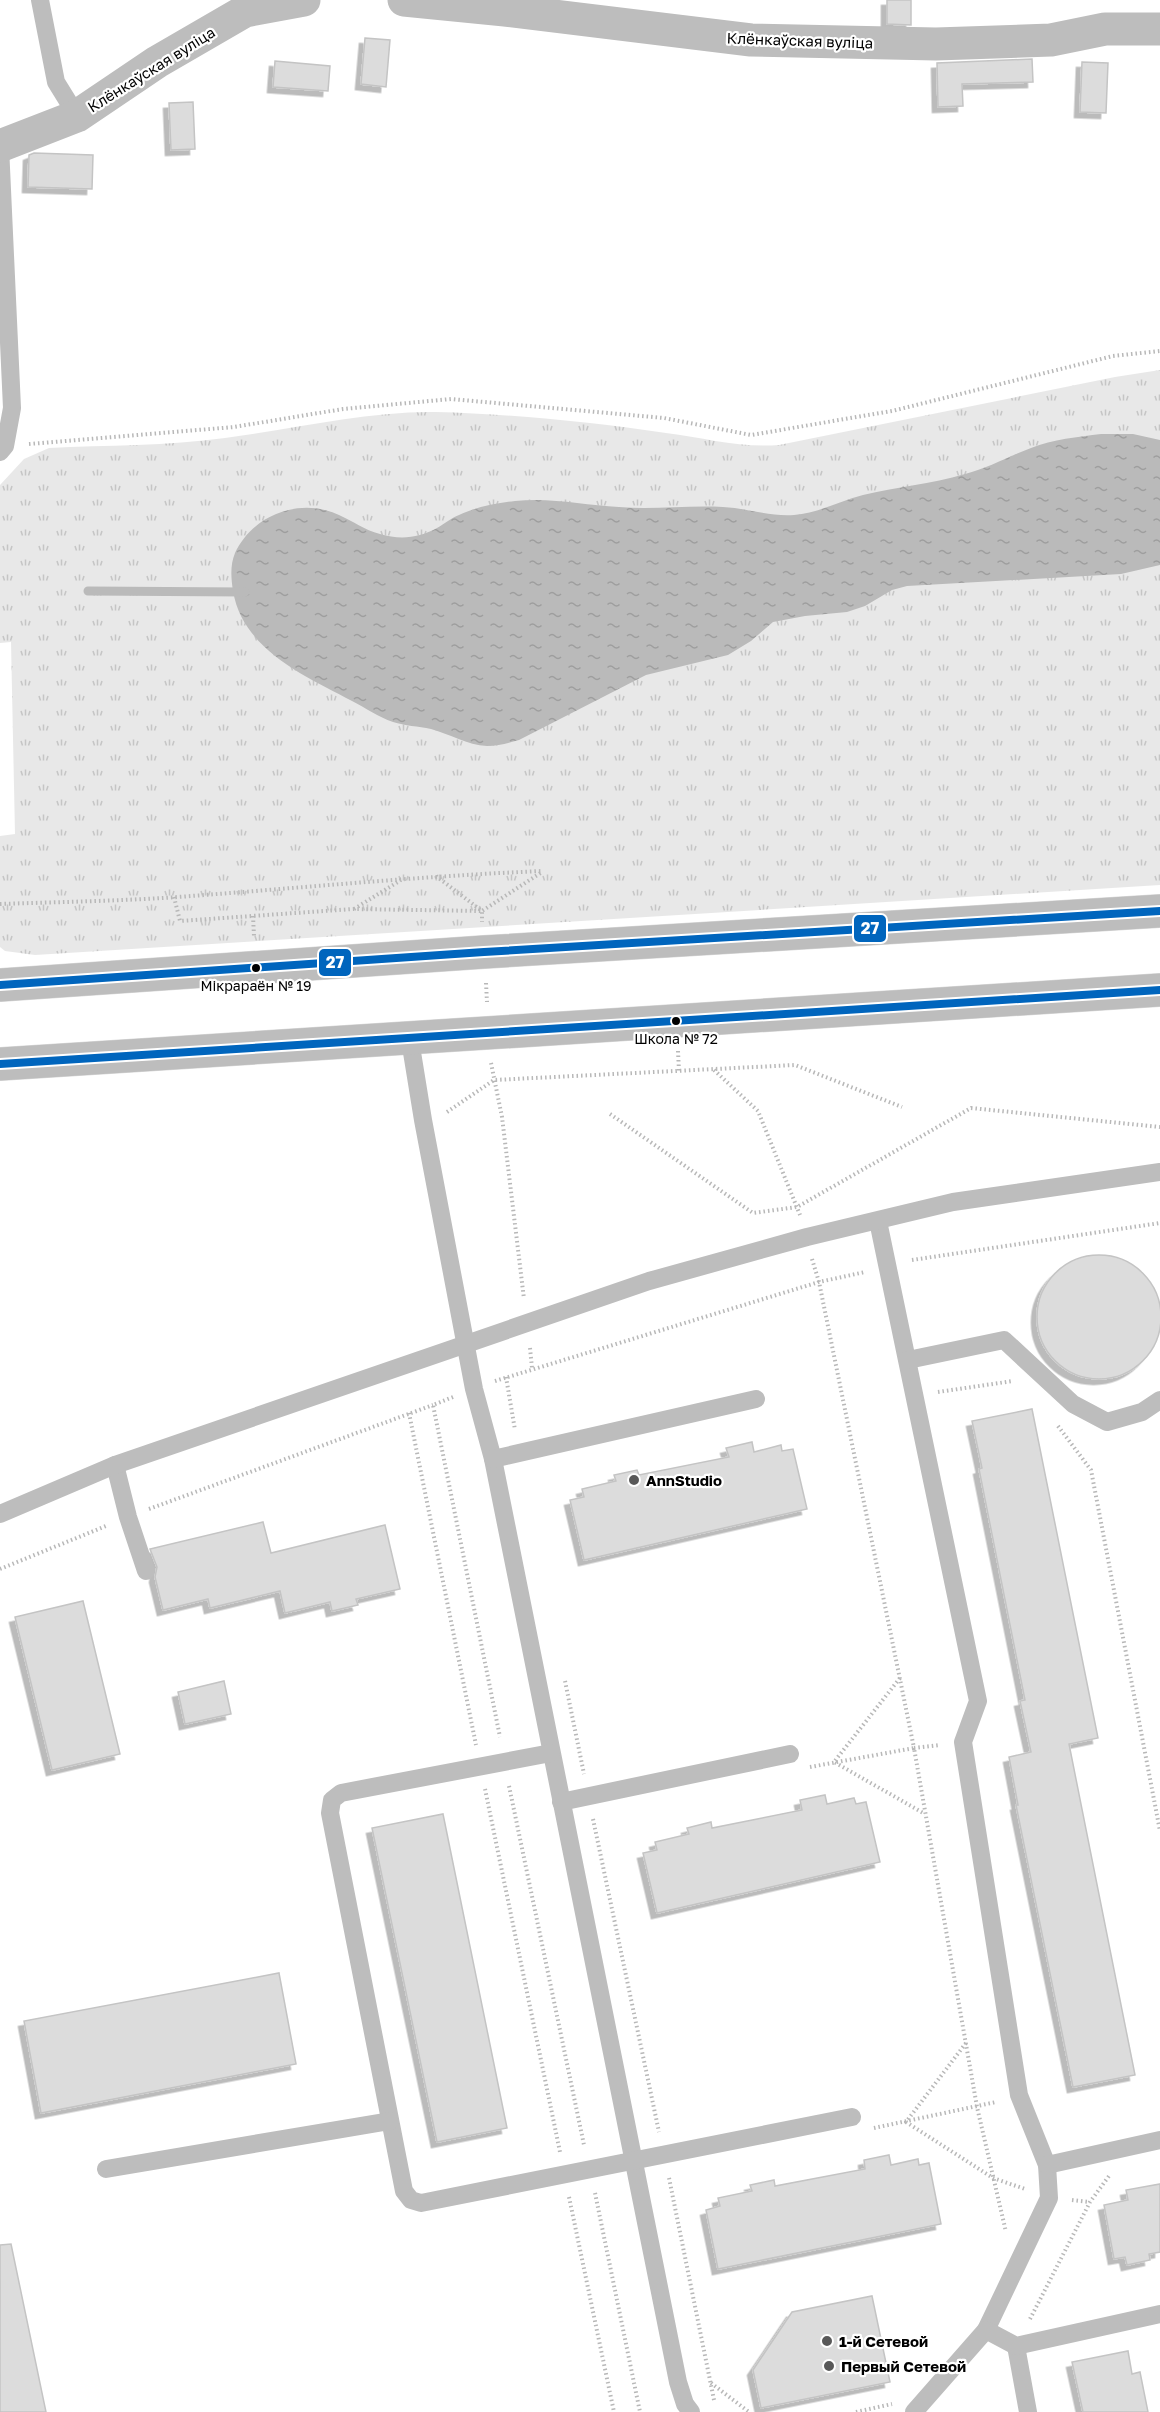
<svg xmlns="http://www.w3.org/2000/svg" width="1160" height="2412" font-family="'Golos Text',sans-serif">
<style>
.grass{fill:url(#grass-tufts)}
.water{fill:url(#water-ripples)}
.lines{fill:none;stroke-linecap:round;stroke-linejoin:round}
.stream{stroke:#bababa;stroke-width:9}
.building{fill:#dcdcdc;stroke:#c4c4c4;stroke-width:1.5;filter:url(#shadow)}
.primary-casing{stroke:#dbdbdb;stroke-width:34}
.path{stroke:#b8b8b8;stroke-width:4;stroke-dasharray:1.5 3;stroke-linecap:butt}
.lane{stroke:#bdbdbd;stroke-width:18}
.street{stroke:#bdbdbd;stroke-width:33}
.primary{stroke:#bdbdbd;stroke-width:33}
.bus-1-casing{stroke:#fff;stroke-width:12}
.bus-1{stroke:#0065bd;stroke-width:8}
.bus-dot{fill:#000;stroke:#fff;stroke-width:2}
.poi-dot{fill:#595959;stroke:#fff;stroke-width:2}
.labels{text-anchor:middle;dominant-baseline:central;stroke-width:4.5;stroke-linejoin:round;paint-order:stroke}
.bus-label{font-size:14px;fill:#000;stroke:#fff}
.street-label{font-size:15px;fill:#000;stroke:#fff}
.poi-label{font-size:15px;font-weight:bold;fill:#000;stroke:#fff;text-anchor:start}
.line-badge{stroke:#fff;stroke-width:2}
.badge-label{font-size:16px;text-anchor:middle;font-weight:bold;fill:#fff}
</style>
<defs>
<pattern id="grass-tufts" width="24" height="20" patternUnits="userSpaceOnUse" patternTransform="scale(1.5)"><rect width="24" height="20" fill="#e8e8e8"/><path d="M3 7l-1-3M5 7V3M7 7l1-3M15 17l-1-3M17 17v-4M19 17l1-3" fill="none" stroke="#c5c5c5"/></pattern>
<pattern id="water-ripples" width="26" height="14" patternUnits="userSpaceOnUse" patternTransform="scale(1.5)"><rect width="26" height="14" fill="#bababa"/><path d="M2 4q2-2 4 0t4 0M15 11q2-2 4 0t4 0" fill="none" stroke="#9e9e9e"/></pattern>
<filter id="shadow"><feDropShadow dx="-5.5" dy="5.5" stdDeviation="0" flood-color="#0004"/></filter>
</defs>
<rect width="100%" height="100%" fill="#fff"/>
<path class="grass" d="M1160,370v515l-1125,70 -30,-4 -5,-4v-111l15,-2 -4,-192 -11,1v-158l24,-26 25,-11c57,-3 119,-2 176,-10 70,-9 141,-27 211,-26 77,2 155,10 230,21 39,5 74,15 113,12l336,-68z"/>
<path class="water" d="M1101,434h32l27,6v125l-39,9 -214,12 -15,4 -27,16 -18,6 -42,4 -32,6 -22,19 -23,14 -82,20 -127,65c-11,3 -21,6 -32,6 -20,-1 -37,-12 -56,-17 -13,-3 -26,-3 -38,-7 -15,-5 -27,-14 -41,-21 -47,-25 -109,-51 -119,-110 -2,-13 -3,-26 2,-38 18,-39 66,-56 104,-38 14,6 25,15 41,19 20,6 39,4 57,-6 7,-4 14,-10 22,-13 17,-8 37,-12 56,-14 35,-4 69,4 104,6 34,3 69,-2 104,0 23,1 48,10 71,8 24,-2 46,-14 69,-20 33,-8 68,-11 102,-21 23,-6 44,-18 66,-26 22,-9 47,-11 70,-14z"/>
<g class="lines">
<path class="stream" d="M88,591l157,1"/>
</g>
<g class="building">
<path d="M887,0h24v25l-24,-1z"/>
<path d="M365,38l25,2 -4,47 -25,-3z"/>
<path d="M1032,59l1,23 -71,2 1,22 -25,1 -1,-44z"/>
<path d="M275,61l55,5 -2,25 -55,-4z"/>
<path d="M1082,62l26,1 -2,50 -26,-1z"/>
<path d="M193,102l2,47 -24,1 -2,-47z"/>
<path d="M34,153l59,2 -1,34 -64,-2 1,-32z"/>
<circle cx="1099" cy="1317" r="62"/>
<path d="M1032,1409l66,329 -29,6 66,331 -62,12 -57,-282h2l-9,-48 22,-5 -11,-51 5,-1 -46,-231 3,-1 -10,-47z"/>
<path d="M752,1442l2,10 27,-7 1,6 11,-2 14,60 -223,51 -14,-60 14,-3 -2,-8 34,-8 -2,-6 23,-5 2,5 90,-18 -3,-9z"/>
<path d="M263,1522l8,31 114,-28 15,64 -44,10 2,6 -26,6 -2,-9 -45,11 -5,-22 -70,17 -2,-9 -45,11 -8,-33 2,-10 -7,-18z"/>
<path d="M83,1601l37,153 -68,16 -37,-153z"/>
<path d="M224,1681l7,33 -46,10 -7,-32z"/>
<path d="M825,1795l2,9 27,-6 2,6 10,-2 14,60 -223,51 -14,-60 14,-3 -2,-8 34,-8 -2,-6 24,-6 1,6 90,-18 -2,-10z"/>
<path d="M443,1814l64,314 -70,14 -65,-314z"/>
<path d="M279,1973l17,91 -255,49 -17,-92z"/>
<path d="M889,2155l2,10 27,-6 1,6 10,-2 12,61 -223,45 -12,-59 14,-4 -2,-8 34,-7 -2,-6 24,-5 1,6 90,-17 -1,-9z"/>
<path d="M1160,2184v68l-11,2 1,6 -23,5 -2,-8 -11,2 -10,-54 24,-5 -2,-10z"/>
<path d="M11,2244l35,168h-46v-167z"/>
<path d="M872,2296l18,86 -129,26 -8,-38 39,-58z"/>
<path d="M1128,2351l4,23 8,-2 8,40h-65l-11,-50z"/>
</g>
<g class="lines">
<g class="primary-casing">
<g id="primary">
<path d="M0,985l484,-33 676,-41"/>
<path d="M0,1064l1160,-74"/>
</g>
</g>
<g class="path">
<path d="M29,444l205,-17 109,-18 108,-10 213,19 87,17 141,-24 221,-55 47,-5"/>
<path d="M436,876l46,35 60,-39"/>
<path d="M174,897l6,24 173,-12 129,2v11"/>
<path d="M0,904c59,-2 119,-3 178,-7 122,-9 243,-21 365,-26"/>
<path d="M354,909l47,-29"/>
<path d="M253,916l1,20"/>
<path d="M486,983l1,19"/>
<path d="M678,1051l1,20"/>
<path d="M491,1063l11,54 22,182"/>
<path d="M714,1070l44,41 42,104"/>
<path d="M447,1112l47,-32 301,-15 107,42"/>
<path d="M610,1114l143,99 44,-6 174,-99 189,19"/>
<path d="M812,1259l7,23 95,466 26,-3"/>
<path d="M912,1260l248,-37"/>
<path d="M530,1348l2,20"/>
<path d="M506,1377l9,53"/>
<path d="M495,1381l324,-99 46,-10"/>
<path d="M938,1392l75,-11"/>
<path d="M453,1397l-20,8 67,332"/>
<path d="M409,1413l67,332"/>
<path d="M1058,1426l33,44 69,361"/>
<path d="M149,1509l284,-104"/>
<path d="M0,1569l106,-43"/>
<path d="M900,1678l-66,84 91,52"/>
<path d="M565,1681l19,93"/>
<path d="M810,1767l104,-19 63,359 29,125"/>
<path d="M509,1786l75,359"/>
<path d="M485,1789l75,363"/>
<path d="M593,1819l66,313"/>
<path d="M966,2043l-60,79 87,56 32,11"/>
<path d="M874,2128l122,-26"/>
<path d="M669,2178l45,222"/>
<path d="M595,2193l45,219"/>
<path d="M569,2197l45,215"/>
<path d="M1072,2200l18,2"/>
<path d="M1030,2319l60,-117 19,-26"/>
<path d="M711,2383l38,29"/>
<path d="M856,2412l36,-8"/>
</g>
<g class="lane">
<path d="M40,0l16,82 21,34"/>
<path d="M0,452l5,-6 7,-38 -12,-262"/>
<path d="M410,1040l13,80 51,269 19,70 185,923 7,22 6,8"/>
<path d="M878,1221l100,480 -15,41 56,353 28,70 2,33 -63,132"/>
<path d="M908,1360l96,-20 69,64 34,18 35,-10 18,-12"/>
<path d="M493,1459l263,-60"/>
<path d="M115,1465l13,52 18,54"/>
<path d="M0,1514l115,-49 534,-184 158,-44 146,-35 207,-30"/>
<path d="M551,1753l-210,40 -9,7 -2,13 74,378 7,9 10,3 431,-86"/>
<path d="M561,1802l229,-48"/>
<path d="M1047,2165l113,-25"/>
<path d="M106,2169l284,-48"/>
<path d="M1016,2346l12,66"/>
<path d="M914,2412l72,-82 30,16 144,-32"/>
</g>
<g class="street">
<path d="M404,0l101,10 246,30 185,4 115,-4 54,-11h55"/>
<path d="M0,146l77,-30 80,-54 88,-51 59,-11"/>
</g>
<use href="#primary" class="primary"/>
<g class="bus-1-casing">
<g id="bus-1">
<path d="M0,985l484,-33 676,-41"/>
<path d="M0,1064l1160,-74"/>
</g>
</g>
<use href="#bus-1" class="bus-1"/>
</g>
<g class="bus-dot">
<circle cx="256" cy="968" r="5"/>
<circle cx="676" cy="1021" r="5"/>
</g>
<g class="poi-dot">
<circle cx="634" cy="1480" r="6"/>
<circle cx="827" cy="2341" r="6"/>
<circle cx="829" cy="2366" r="6"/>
</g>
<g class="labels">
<g class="bus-label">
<text x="256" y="985">Мікрараён № 19</text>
<text x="676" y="1038">Школа № 72</text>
</g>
<g class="street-label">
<text transform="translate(800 40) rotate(2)">Клёнкаўская вуліца</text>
<text transform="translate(151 69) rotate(-32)">Клёнкаўская вуліца</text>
</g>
<g class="poi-label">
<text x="646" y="1480">AnnStudio</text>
<text x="839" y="2341">1-й Сетевой</text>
<text x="841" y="2366">Первый Сетевой</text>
</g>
</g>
<g class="line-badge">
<rect x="853" y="914" width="34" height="29" rx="6" fill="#0065bd"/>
<rect x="318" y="948" width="34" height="29" rx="6" fill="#0065bd"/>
</g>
<g class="badge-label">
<text x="870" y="934">27</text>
<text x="335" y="968">27</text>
</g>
</svg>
